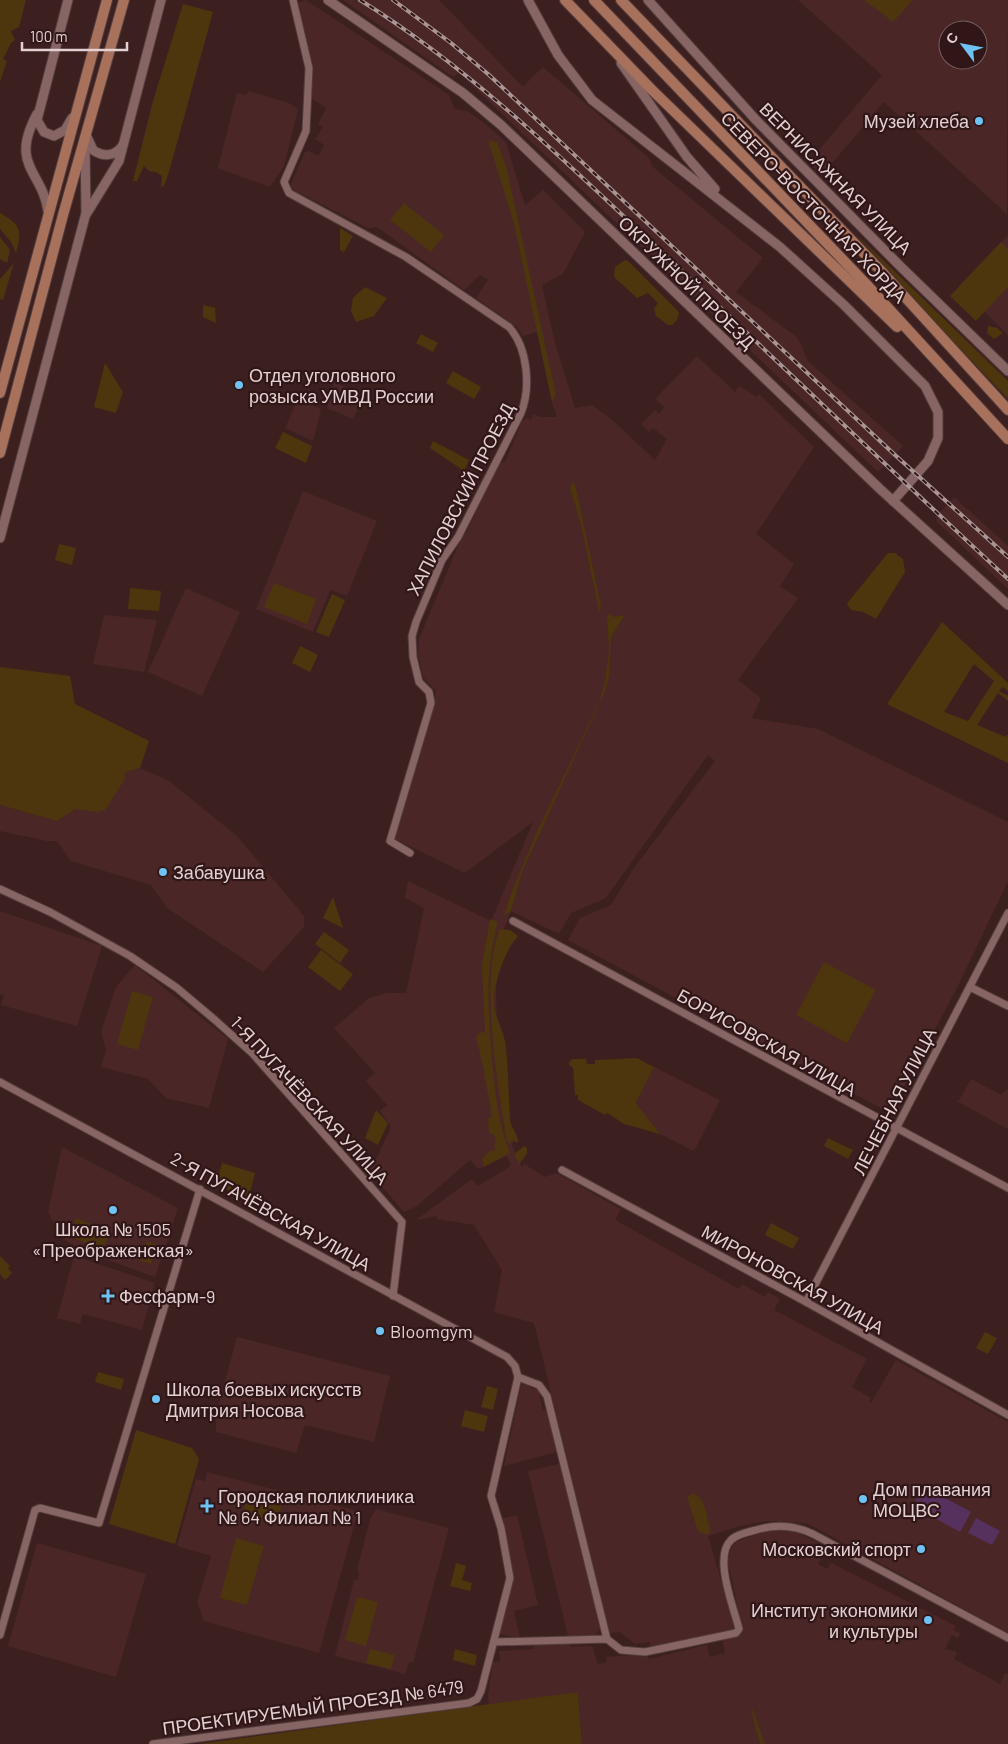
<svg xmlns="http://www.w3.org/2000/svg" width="1008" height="1744" font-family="Barlow,sans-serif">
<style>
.built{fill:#4a2627;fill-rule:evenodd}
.green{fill:#4d350d;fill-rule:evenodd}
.water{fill:#57315d}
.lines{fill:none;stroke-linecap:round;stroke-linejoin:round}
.minor-casing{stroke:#533c3d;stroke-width:9}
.tertiary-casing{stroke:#533c3d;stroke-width:11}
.primary-casing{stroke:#533c3d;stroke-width:12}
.minor{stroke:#866564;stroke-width:7}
.tertiary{stroke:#866564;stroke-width:9}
.primary{stroke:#a8715b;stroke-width:10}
.rail-casing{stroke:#aa9494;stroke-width:4}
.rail{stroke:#311617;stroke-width:2;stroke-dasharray:5.5;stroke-linecap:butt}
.poi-dot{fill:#6fc2f4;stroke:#311617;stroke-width:2}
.labels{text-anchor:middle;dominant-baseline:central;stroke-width:4.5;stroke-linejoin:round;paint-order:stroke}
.poi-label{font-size:18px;fill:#e3d0d0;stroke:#311617;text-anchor:start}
.street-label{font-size:18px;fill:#e3d0d0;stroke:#311617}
</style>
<rect width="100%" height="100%" fill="#3c2020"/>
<g class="built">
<path d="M306,0l143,95 6,14 12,2 15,10 24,21 19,63 18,-15 42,42 -22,42 -21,11 13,58 20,65 17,-3 18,13 45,42 12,-21 -14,-11 -4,4 -8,-8 14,-14 4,4 5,-7 -9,-8 42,-43 38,36 4,-6 18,11 2,-3 55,53 -58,87 38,30 -14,22 18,12 -60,82 23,18 -9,20 66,11 190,93v59l-51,107 -67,125 -322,-173 12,-22 31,-13 23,-37 81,-107 -7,-6 -102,143 -35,15 -12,21 -48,-23 -9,23 -6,30v30l4,108 15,38 -3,5 10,22 2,-3 21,13 11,-4 65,36 -6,11 124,69 3,-5 23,13 3,-5 12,7 -6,11 93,49 -15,28 19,11 -2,4 2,1 25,-43 112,62v211l-201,-110 -41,-2 -26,5 -32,10 29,99 6,-2 -15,-73 3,-11 4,-7 31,-11h28l33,16 -9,17 9,5 4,-6 125,63 -2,4 6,3 -2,5 -6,-3 -7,14 12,3 -3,7 46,25 5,-11 3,1v70h-426l-4,-52 -89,13 -1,-10 5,-33 7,-1 -1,-10 35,-2v-4l35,-2 1,4 22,-1 6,18 9,-2 -1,-5 26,-2 16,2 1,2 58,-14 3,12 15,-4 -3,-16 -6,-2 -65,12 -1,-5 -15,2 -15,-12 -10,1 -76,-310 -40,-11 8,-42 -28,-45 -37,-6v-3l-21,4 56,-41 6,7 33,-20 -4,-10 -29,13 -8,-9 -53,46 -13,6 -38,-44 12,-12 13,-29 -11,-16 7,-6 -21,-24 9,-8 -41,-45 35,-30 18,-5h19l18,-85 -19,-10 3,-17 83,40 42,-99 -68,51 -70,-34 35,-120 6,-28 -13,-14 -5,-22 1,-16 44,-105h3l33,-71 6,-1 17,-40 4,-4 5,2 2,-6 8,3h16l-5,-15 -15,-70 -14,4 -6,-9 -41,-29 12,-18 -8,-5 -16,15 -87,-63 -9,1 -76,-39 -1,-5 14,-32 4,-1 9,5 6,-11 -9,-6 8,-12 -5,-3 8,-16 -16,-11 4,-28 -16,-66z"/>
<path d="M343,0h96l84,87 20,-20 106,91 4,9 110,91 -27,34 62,46 10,23 95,85 -25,26 -419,-399 -6,4z"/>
<path d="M798,0h210l-1,214 -123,-112 -62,73 -13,-13 73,-87zM948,30h30v30h-30z"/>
<path d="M248,91l41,12 9,6 -14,57 -14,21 -52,-19 19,-75 9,2z"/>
<path d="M1008,235v100l-49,-49z"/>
<path d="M334,382l30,13 -11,24 -26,-11z"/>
<path d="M298,399l23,10 -8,32 -28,-13z"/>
<path d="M303,491l74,30 -30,75 -17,-6 -17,42 -57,-23z"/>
<path d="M954,497l54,49v43l-71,-67 -1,-5z"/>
<path d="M186,588l54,24 -38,84 -54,-24z"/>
<path d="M104,615l53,5 -13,52 -51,-8z"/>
<path d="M140,768l29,13 68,55 67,80v11l-41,45 -96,-64 -16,-23 -80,-24 -14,-20h-10l-47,-10v-26l57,16 60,-38 10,-11z"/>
<path d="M0,911l102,35 -25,80 -76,-21 3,-10 -4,-1z"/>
<path d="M135,965l93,74 -19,69 -43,-10 -18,-19 -47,-12 5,-17 -5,-18 15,-45z"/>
<path d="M654,1067l66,33 -26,51 -34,-17 -24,-31z"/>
<path d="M971,1079l30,16 7,-6v40l-50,-27z"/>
<path d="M62,1147l116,61 -23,69 -77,-28 -18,-13 -12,-24z"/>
<path d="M74,1256l81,27 -13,47 -59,-16 -3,10 -23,-6z"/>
<path d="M237,1337l153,39 -16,66 -69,-17 -9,28 -80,-21v-18z"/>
<path d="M526,1384l7,5 5,-1 5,23 5,-1 8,42 -52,14 17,-81z"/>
<path d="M559,1464l43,162 -8,10h-26l-40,-165z"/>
<path d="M207,1472l151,39 -39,142 -115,-32 -7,-18 14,-47 -34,-10 19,-67 9,2z"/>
<path d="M376,1509l73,19 -36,135 -4,-1 -4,12 -70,-18 19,-76 4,-1 1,-6 -2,-3 13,-51z"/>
<path d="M517,1515l21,90 -24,6 6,27h-3l-18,-4 14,-58 -10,-58z"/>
<path d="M37,1543l109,31 -30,103 -108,-31z"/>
</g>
<g class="green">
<path d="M0,0h26l-7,27 -8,4 4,9 -4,3 -8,16 4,2 -7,21z"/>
<path d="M864,0h49l-20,22z"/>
<path d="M183,4l30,8 -44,160 -5,14 -3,1 1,-11 -6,-4 -7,-1 -5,-5 -7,15h-4l20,-80z"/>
<path d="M488,140l9,2 10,27 49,226 -4,7 -38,-178z"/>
<path d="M404,203l40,32 -13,17 -41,-32z"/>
<path d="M0,213c20,11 23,17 16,40l-5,-11 -11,-13z"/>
<path d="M340,228l13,8 -9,16 -4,-2z"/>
<path d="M852,230l156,151v18l-56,-59z"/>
<path d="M0,237l10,13 -3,13 -7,-4z"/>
<path d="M1001,242l7,7v38l-32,34 -26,-25z"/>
<path d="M625,260l3,1 48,48 3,4 -2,7 -5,5h-4l-12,-9 -2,-7 4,-6 -10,-10 -11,5 -23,-21 1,-10z"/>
<path d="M14,263l-11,37 -3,-1v-20z"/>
<path d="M365,287l22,11 -13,18 -18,6 -5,-11 2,-13z"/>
<path d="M203,305l12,3 1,15 -13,-6z"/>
<path d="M988,326l9,2 6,5 -9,6 -7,-6z"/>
<path d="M421,334l17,9 -5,9 -17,-9z"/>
<path d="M105,363l18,29 -7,21 -22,-6z"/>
<path d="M453,371l28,16 -7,12 -28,-16z"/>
<path d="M283,432l29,14 -6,17 -31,-15z"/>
<path d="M433,441l36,19 -5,11 -34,-23z"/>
<path d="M572,482l3,2 26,121 -1,10 -20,-94 -10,-32z"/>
<path d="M59,544l17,4 -4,17 -17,-5z"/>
<path d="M888,553h7l8,6 2,13 -29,47 -13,-7 -12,-2 -4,-6 2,-3z"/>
<path d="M274,583l42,16 -9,25 -43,-17z"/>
<path d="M130,588l31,3 -2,20 -31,-2z"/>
<path d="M332,594l13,6 -16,37 -13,-5z"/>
<path d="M610,614l4,3 11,-2 -14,22 -2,39 -3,13 -84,183 -11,39 -7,5 8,-25 23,-55 65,-136 5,-19 4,-31 -2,-34z"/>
<path d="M942,622l66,61v8l-5,-4 -4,4 9,5v5l-10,-8 -21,32 29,12 2,-3v29l-121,-59zM974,664l20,17 -26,40 -24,-9z"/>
<path d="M300,646l18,9 -8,17 -18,-9z"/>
<path d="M0,667l70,9 5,28 74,37 -9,27 -13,4 -3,3 1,4 -20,31 -8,2 -21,-3 -19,12 -57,-16z"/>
<path d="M333,897l10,31 -20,-10z"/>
<path d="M490,919l8,3c-13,46 -10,90 -6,137 3,33 6,63 18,94l-26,14 -2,-8 9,-9 6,1 -3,-5 2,-5 -2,-6 -5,-3 -1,-13 4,-3c-5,-27 -9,-53 -16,-79l5,-5 4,1 -3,-68z"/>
<path d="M500,929l10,1 8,6c-14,16 -28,54 -23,76 3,10 8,19 10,29 4,26 3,52 5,77 0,10 9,16 8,25l-6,-3 -2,4 -3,-3c-9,-50 -28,-166 -7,-212z"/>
<path d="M324,932l25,18 -9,13 -25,-19z"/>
<path d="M321,950l32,24 -13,17 -32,-24z"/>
<path d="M824,962l52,28 -29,53 -51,-28z"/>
<path d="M132,991l21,6 -15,53 -21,-6z"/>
<path d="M637,1058l17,9 -18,36 24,31 -36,-10 -17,-11 -2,2 -27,-15v-5h-3l-2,-27 -5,-4 4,-5h14l1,5h8v-4z"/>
<path d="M376,1110l12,13 -10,22 -13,-7z"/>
<path d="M828,1138l25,12 -5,9 -24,-13z"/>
<path d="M524,1146l3,2v6l-8,10 -5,-10z"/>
<path d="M222,1163l33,10 -7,27 -32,-16z"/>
<path d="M76,1218l34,14 -7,18 -34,-14z"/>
<path d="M771,1223l28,15 -6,11 -28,-14z"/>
<path d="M147,1241l11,4 -7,19 -11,-3z"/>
<path d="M0,1256l10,10 -2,2 4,5 -7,7 -5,-6z"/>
<path d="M985,1332l12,6 -9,16 -12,-6z"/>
<path d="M98,1372l26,7 -3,11 -26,-8z"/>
<path d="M487,1386l11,3 -5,21 -12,-3z"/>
<path d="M465,1410l23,6 -4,16 -23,-6z"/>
<path d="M136,1430l56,18 7,11 -24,85 -66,-20z"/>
<path d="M249,1491l34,9 -7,25 -34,-10z"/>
<path d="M692,1493c14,3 15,26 19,38l-4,4 -9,-4 -11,-34z"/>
<path d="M236,1538l28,8 -17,59 -27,-7z"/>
<path d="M456,1563l10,3 -4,14 10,3 -2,8 -20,-5z"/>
<path d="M357,1597l21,5 -12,44 -21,-6z"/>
<path d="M370,1649l25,6 -4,14 -25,-6z"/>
<path d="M455,1649l22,6 -2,11 -22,-6z"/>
<path d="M578,1692l4,52h-383z"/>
<path d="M751,1710h2l12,34h-5z"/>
</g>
<g class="water">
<path d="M923,1486l48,26 -11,20 -47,-26z"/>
<path d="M976,1518l24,13 -8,14 -24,-12z"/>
</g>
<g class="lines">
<g class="minor-casing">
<g id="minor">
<path d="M293,0l16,68 -3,63 -22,51 5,11 117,64 103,70c19,21 22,61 12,86l-63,124 -16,23 -26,62 -4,14 1,21 6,25 10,10 2,11 -41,138 20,12"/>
<path d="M0,889l50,23 80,44 47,32 38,32 38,34 149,168 -9,74"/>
<path d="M513,921l495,267"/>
<path d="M970,987l38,19"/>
<path d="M0,1082l507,275 8,9 3,11 -27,119 10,32 9,50 -29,113 -4,8 -8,4 -316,41"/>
<path d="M562,1170l244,132 202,113"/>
<path d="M806,1302l202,-389"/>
<path d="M518,1377l21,8 8,11 60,243"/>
<path d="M0,1635l35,-125 5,-2 59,15 101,-334"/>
<path d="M494,1642l113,-3 14,11 24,2 91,-19 3,-4c-5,-21 -26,-72 -8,-89 6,-6 17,-8 25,-10 20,-6 38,-5 57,4l195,104"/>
</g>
</g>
<g class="tertiary-casing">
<g id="tertiary">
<path d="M68,0l-31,120 7,12 10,4 11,-6 7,-12"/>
<path d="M328,0l135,93 38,32 379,364 128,116"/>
<path d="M528,0l30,55 34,45 188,147 64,58 81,81 13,26v26l-10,23 -35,40"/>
<path d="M648,0l108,120 145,147 107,104"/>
<path d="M621,63l66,94 28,32"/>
<path d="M37,114c-28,52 5,56 11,97"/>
<path d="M87,137l6,13c10,7 22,7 30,-5"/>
<path d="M87,213l32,-52 42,-161"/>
<path d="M0,538l86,-325 -1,-68"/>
</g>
</g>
<g class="primary-casing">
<g id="primary">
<path d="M565,0l87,90 245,237"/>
<path d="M594,0l273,285 141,154"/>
<path d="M621,0l263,274 124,136"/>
<path d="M0,393l107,-393"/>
<path d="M0,453l63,-238 61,-215"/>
</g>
</g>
<use href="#minor" class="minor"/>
<use href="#tertiary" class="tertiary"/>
<use href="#primary" class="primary"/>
<g class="rail-casing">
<g id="rail">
<path d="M360,0c108,67 200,156 292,243 119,112 236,225 356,336"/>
<path d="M393,0l58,43 37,31 407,381 113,102"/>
</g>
</g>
<use href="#rail" class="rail"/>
</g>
<g class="poi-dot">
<circle cx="979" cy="121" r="5"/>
<circle cx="239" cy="385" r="5"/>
<circle cx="163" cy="872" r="5"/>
<circle cx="113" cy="1210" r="5"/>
<path d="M105.5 1288.5h5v5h5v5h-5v5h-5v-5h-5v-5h5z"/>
<circle cx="380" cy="1331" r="5"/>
<circle cx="156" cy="1399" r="5"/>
<circle cx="863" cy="1499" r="5"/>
<path d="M204.5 1498.5h5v5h5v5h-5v5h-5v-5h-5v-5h5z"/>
<circle cx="921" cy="1549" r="5"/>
<circle cx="928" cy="1620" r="5"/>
</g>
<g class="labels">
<g class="poi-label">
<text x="969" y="121" text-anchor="end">Музей хлеба</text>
<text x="249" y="375">Отдел уголовного<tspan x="249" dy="21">розыска УМВД России</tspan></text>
<text x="173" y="872">Забавушка</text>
<text x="113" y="1229" text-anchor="middle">Школа № 1505<tspan x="113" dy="21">«Преображенская»</tspan></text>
<text x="119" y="1296">Фесфарм-9</text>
<text x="390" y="1331">Bloomgym</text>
<text x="166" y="1389">Школа боевых искусств<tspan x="166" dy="21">Дмитрия Носова</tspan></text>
<text x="873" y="1489">Дом плавания<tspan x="873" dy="21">МОЦВС</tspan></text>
<text x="218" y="1496">Городская поликлиника<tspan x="218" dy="21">№ 64 Филиал № 1</tspan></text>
<text x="911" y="1549" text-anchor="end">Московский спорт</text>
<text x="918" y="1610" text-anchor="end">Институт экономики<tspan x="918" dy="21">и культуры</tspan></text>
</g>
<g class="street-label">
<text transform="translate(836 178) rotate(45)">ВЕРНИСАЖНАЯ УЛИЦА</text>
<text transform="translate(814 207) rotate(46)">СЕВЕРО-ВОСТОЧНАЯ ХОРДА</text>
<text transform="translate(687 282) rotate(44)">ОКРУЖНОЙ ПРОЕЗД</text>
<text transform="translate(460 499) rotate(-63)">ХАПИЛОВСКИЙ ПРОЕЗД</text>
<text transform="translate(767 1042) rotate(29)">БОРИСОВСКАЯ УЛИЦА</text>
<text transform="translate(310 1100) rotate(47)">1-Я ПУГАЧЁВСКАЯ УЛИЦА</text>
<text transform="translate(894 1101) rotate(-63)">ЛЕЧЕБНАЯ УЛИЦА</text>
<text transform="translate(271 1211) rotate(29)">2-Я ПУГАЧЁВСКАЯ УЛИЦА</text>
<text transform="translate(793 1279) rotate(29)">МИРОНОВСКАЯ УЛИЦА</text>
<text transform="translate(313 1707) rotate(-8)">ПРОЕКТИРУЕМЫЙ ПРОЕЗД № 6479</text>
</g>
</g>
<g transform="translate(963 45) rotate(302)"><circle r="24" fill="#311617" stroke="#786061"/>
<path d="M0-4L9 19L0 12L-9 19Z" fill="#6fc2f4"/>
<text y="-8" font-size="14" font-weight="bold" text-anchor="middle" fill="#e3d0d0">С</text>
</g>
<path d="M22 42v8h105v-8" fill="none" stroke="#e3d0d0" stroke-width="2.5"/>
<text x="30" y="42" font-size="15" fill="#e3d0d0" stroke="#311617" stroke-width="4" paint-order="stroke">100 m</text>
</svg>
